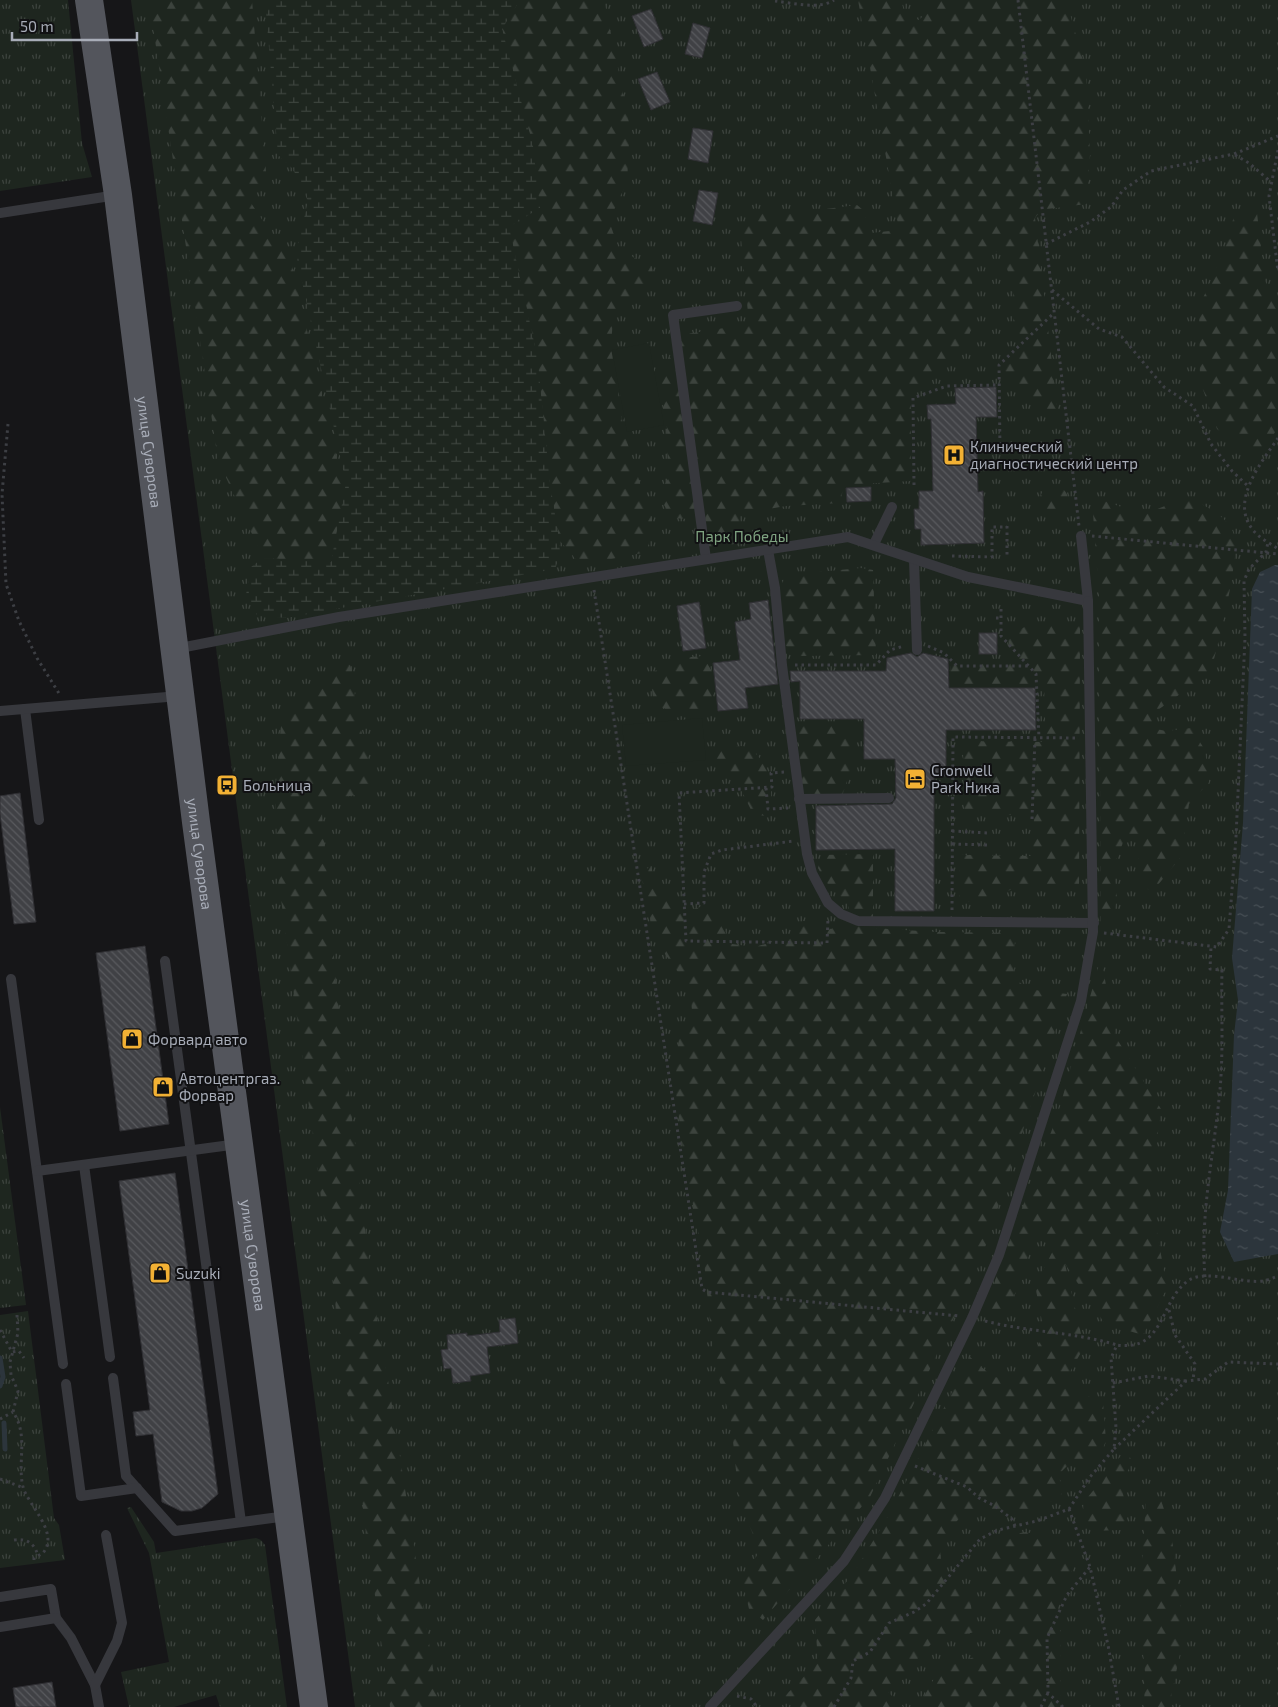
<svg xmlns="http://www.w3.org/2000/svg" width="1278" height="1707" font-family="'Exo 2',sans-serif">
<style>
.grass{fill:url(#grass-tufts)}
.forest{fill:url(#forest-firs)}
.wetland{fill:url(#wetland-marsh)}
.pitch{fill:#1e261f}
.water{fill:url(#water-ripples)}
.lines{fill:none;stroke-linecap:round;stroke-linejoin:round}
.stream{stroke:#2c353c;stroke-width:5}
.building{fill:url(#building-back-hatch);stroke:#303034}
.path{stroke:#3d3f44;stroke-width:3;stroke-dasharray:2.5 4;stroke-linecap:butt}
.lane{stroke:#37383d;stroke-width:10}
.primary{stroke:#53555c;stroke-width:28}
.labels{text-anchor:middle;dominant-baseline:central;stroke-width:4;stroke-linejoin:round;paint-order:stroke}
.poi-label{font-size:15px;fill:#a8adb8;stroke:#111113;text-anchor:start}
.street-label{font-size:15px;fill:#a8adb8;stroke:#111113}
.park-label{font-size:15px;fill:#7fa381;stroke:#111113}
</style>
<defs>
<pattern id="grass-tufts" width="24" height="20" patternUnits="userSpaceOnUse" patternTransform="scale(1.25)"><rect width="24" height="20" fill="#1e261f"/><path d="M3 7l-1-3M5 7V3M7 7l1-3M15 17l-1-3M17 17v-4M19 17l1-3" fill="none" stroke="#3c433d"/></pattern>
<pattern id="forest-firs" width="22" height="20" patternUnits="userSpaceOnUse" patternTransform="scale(1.25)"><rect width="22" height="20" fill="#1e261f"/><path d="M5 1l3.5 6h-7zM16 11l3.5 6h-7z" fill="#3c433d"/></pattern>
<pattern id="wetland-marsh" width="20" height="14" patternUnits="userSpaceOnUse" patternTransform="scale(1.25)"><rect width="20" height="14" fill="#1e261f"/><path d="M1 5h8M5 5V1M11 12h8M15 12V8" fill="none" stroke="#3c433d"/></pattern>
<pattern id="water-ripples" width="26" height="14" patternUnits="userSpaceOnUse" patternTransform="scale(1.25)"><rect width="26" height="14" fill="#2c353c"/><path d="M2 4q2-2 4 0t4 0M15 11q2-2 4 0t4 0" fill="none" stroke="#485056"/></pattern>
<pattern id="building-back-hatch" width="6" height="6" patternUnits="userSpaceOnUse" patternTransform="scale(1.25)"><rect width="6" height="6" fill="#404145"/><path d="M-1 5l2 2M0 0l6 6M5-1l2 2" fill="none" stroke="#595a5e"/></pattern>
</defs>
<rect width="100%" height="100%" fill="#161618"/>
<g class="grass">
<path d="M0,0h68l14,143 10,34 -92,14z"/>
<path d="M131,0h1147v1707h-923z"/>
<path d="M0,1107l26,198 -26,3z"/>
<path d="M28,1311l26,207 5,7 6,35 -65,8v-253z"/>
<path d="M131,1507l23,35 2,11 100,-15 5,2 4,5 22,162h-67l-4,-12 -42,12h-45l-8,-35 48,-10 -20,-109 -22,-45z"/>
</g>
<g class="forest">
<path d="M149,0h103l14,172 -17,28 43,65 52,226 -13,71 -68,-4 -45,-98z"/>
<path d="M520,0h84l26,127 -3,55 -18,39 10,28 33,19 2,10 -41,39 -2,30 13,85 29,93 -6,27 -66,13 -22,-25 -9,-57 -13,-127 -28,-129 30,-20 -6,-61 -31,-117z"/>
<path d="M858,0h43l4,15 14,5 9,-9 -2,-11h140l20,70 4,85 -4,49 -45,6 -6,8 23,196 -3,2 -13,-1 -2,-8c-18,-10 -38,-20 -36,-44l20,-18 -13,-33 2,-18 -9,-40 -5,-3 -22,3 -5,10 1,64 -16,21 -46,48v84l-67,4 -4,18 -54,3 -47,8 5,26 -3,3 -47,7 -4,-4 5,-19 -6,-8 -17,-1 -14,-23 10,-16 -1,-51 -10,-55 30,-39 62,-10 -8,-86 14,-30 15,8 87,-11 6,5 8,23 28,-3z"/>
<path d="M1235,213h22l8,68 13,23v124l-21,30 -40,-29 -17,-48 -1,-74 24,-53z"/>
<circle cx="1054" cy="500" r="14"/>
<path d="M1187,497c16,8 42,19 47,38 6,27 -16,107 -23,137l-56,40 -4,16 15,3 25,-3 14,22 4,32 -20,22 -8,53 -29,35 -13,-9 -1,-47 -12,-1 -13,33 4,27 -4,28h-12l-2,-328 -6,-82 9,-13 25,9 23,3z"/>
<path d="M861,568l12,2 3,85 -78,1 -14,-12 -6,-51 8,-18z"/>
<path d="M1080,624l-1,265 -65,-1 -24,12 -31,2 1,-47 73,1 1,-40 -70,-3 -1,-72 83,1 -2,-58h-93l-1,-25 64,1 -7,-23 21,-12z"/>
<path d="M703,656l9,15 1,29 -16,13 -25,1 -19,-14 -2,-25 17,-16z"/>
<path d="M339,661l11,4c5,14 4,27 6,42 5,26 12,50 19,76l-5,9 -49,10 15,181 37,313 16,90 50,321h-49l-111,-823 -4,-89 7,-82z"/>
<path d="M852,725l1,38 -11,33 -40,-1 -4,-69z"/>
<path d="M740,746l12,3c4,5 9,10 13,16 6,11 10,41 0,51l-12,-2 -18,-37 -18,-6 -2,-13 7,-8z"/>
<path d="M873,854v74l63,4 79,1 -1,44 13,12 40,5 -86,266 -111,237 -107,123 -14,-11 -7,-31 18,-27 -21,-50 -8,-80 -17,-60 -10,-100 -20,-102 -9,-74 4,-50 14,-14 -3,-32 -37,-52 -8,-49 -7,-16 13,-5 5,15 15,12 1,10 10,8 22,-6 16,6 2,14 10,18 23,3 34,-10 14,-16 11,1 17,7 17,-8 1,-16 -24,-24 -7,-13 4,-13z"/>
<path d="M1101,957l14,79 46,73 -11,84 17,95 -24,47 -38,-11 -40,-60 19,83 -22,39 41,16 3,39 -8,18 -25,1 -14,14 3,20 -27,18 -72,2 -24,28 4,35 27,20 4,35 -43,12 -43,48 15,15h-110l-10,-9 35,-36 -3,-42 38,-46 37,-61 80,-156 23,20 24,2 15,-19 12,-28 -9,-47 19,-36 -18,-14 -31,86 -21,-7 16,-48 58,-152z"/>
<path d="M1122,1455h7l3,7 -11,23 7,30 -8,15 -29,1c-17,-27 -4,-31 11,-51 8,-9 11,-16 20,-25z"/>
<path d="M1146,1499l15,1 10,31 13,103 -15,73h-25l1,-35 -6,-59z"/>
<path d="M1026,1532l26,7 23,26 -18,33 4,43 -1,66h-142l21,-37 67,-25 -26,-69 23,-40z"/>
</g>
<path class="wetland" d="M265,0h255l-18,29 31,117 7,62 -31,19 28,129 13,127 9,57 1,15 -5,14 -269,49 -29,-3 -11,-20 5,-28 12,-9 68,4 15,-79 -50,-229 12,-53 -15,-32 -15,-14z"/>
<g class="pitch">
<path d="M649,343l15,82 -37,7 -15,-82z"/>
<path d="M702,718l4,42 -80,6 -4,-41z"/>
</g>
<path class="water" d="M1275,565h3v689l-44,8 -14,-30 8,-42 6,-155 4,-35 -6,-42 11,-135 9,-234 8,-17z"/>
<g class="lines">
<g class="stream">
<path d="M0,1358l3,19 -3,9"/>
<path d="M4,1423l1,26"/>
</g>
</g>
<g class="building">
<path d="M651,9l12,30 -19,8 -12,-31z"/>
<path d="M693,23l17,5 -8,30 -17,-4z"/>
<path d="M657,72l13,30 -19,8 -13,-31z"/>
<path d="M693,128l20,3 -5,32 -20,-4z"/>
<path d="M699,190l19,3 -6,32 -19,-4z"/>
<path d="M996,387l1,30h-21l2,75 5,-1 1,52 -63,2v-16h-6l-1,-20h5v-18h14l-2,-72h-3l-1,-14 29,-1 -1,-16z"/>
<path d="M871,487v14l-24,1 -1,-14z"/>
<path d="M768,600l10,84 -33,4 3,20 -30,3 -5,-48 27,-3 -5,-38 16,-3 -2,-16z"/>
<path d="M699,602l7,46 -23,3 -6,-45z"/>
<rect x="979" y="633" width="18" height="21"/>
<path d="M911,653l6,4 6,-4 25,6 1,29h86l1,42h-90v46h-12v135h-39v-62l-79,1v-44l76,-2 4,-6 -1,-39h-31v-40h-64v-38l-9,1 -1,-11h96l1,-13z"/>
<path d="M20,793l16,129 -22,2 -14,-110v-18z"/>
<path d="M145,946l24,178 -49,7 -24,-178z"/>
<path d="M175,1173l43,321 -16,14 -10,3h-11l-19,-9 -9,-68 -17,2 -3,-24 17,-2 -31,-229z"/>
<path d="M515,1318l3,25 -31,4 3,26 -20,3 1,5 -18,2 -2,-15 -7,1 -3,-19 7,-1 -1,-14 20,-2v3l33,-4 -1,-12z"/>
<path d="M52,1682l4,25h-40l-3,-19z"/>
</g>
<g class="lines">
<g class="path">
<path d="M1018,0l61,526"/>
<path d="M775,1c18,2 44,9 59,-1"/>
<path d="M1278,150l-9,46 9,76"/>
<path d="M1235,155l14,8 22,19"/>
<path d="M1046,244l44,-22 21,-15 12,-17 28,-19 83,-17 44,-18"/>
<path d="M1052,290l47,39 23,8 42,50 29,19 18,38 21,27 17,16"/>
<path d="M8,424l-6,70 4,90 13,37 18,37 23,37"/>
<path d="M1278,438c-16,24 -49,63 -25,92 6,8 17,13 25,19"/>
<path d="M1000,451l-1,-86 55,-52"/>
<path d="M914,485l-1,-87 34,-12 52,-1"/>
<path d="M1007,526v31"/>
<path d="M1092,536l186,18"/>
<path d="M952,556l40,1v-30h15"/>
<path d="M594,590l108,699 5,3 252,24"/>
<path d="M1001,609v27l35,38 3,64"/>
<path d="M996,618h5"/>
<path d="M928,646l16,7 13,13h72"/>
<path d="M795,665h81l14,-15 14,-4"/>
<path d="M784,772l-13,1 1,14 -93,6 7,148 141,2 1,-25"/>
<path d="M766,788l2,21 20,-1"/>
<path d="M1032,819l3,-81"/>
<path d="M952,831l37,2"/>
<path d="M952,844l36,1"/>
<path d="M684,904l20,-1v-31l7,-18 11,-4 72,-9"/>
<path d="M952,910l1,-173 126,1"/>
<path d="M1104,933l113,14 12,-18 7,-92 9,-199 -1,-57 5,-12 17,-17 2,-10"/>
<path d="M1205,1277c-5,-61 8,-118 14,-178 5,-42 2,-87 3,-129l-12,-1 1,-22"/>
<path d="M1169,1310l6,25 20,29 -2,16"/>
<path d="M17,1315l1,18 -8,29 1,13 7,16 -5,21c16,23 4,50 10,75 5,18 37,46 20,66l-9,5v4"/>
<path d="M985,1321c43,11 89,11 132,24"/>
<path d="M0,1330l12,22 7,-1 5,7"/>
<path d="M1113,1383l36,-7 37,5"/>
<path d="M0,1419l13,-7"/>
<path d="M1114,1449l72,-68 19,-2 23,-17 50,2"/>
<path d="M915,1466l52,21 12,11 16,8 17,13 3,7"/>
<path d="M0,1479l24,9"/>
<path d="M1069,1509l21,58 18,78 11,62"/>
<path d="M14,1540c13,-2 21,4 24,16"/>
<path d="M737,1696l14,3 6,8"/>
<path d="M834,1707l17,-29 2,-17 17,-9 19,-29 25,-11 12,-8 54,-65 18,-9 39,-9 32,-12 21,-32 24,-28 2,-21 -5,-70 6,-13c50,7 42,-48 74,-66 18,-9 53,5 72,2 5,-1 10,-3 15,-5"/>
<path d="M1041,1707l7,-14"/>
<path d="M1063,1707l-15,-14 -1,-55 20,-43 23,-28"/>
</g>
<g class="lane">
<path d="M0,213l117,-18"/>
<path d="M874,544l18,-37"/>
<path d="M768,550l7,38 7,77 25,189 5,19 16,30 13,11 17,7 236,2"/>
<path d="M706,559l-33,-244 64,-9"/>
<path d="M914,560l3,90"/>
<path d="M175,649l164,-32 509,-80 120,40 120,24 -7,-65"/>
<path d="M25,709l14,111"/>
<path d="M0,711l179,-15"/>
<path d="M799,799l90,-1"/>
<path d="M165,961l76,561"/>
<path d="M11,979l52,385"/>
<path d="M84,1165l26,192"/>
<path d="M37,1171l201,-27"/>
<path d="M113,1378l13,98 49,55 112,-15"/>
<path d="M66,1384l15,112 56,-8"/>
<path d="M0,1597l51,-8 5,29 15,20 24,47 4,22"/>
<path d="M0,1627l56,-9"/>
<path d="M95,1685l22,-44 5,-18 -16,-88"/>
<path d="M710,1707l134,-146 41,-63 87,-180 27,-63 82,-254 12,-69 -5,-331"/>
</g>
<path class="primary" id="s1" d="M89,0l29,195 78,627 118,885"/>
</g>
<defs>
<g id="hospital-square" transform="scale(1.125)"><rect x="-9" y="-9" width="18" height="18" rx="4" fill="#f2b134" stroke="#111113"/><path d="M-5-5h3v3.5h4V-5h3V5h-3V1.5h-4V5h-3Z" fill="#111"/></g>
<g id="hotel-square" transform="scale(1.125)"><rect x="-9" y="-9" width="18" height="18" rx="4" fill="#f2b134" stroke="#111113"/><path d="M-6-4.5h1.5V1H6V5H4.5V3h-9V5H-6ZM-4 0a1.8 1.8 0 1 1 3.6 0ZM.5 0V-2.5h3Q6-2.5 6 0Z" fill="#111"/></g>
<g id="bus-square" transform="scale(1.125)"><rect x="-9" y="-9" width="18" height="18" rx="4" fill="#f2b134" stroke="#111113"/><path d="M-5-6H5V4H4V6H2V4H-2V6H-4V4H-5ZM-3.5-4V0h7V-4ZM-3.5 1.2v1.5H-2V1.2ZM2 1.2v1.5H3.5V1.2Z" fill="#111"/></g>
<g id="shop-square" transform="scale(1.125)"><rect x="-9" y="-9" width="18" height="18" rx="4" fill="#f2b134" stroke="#111113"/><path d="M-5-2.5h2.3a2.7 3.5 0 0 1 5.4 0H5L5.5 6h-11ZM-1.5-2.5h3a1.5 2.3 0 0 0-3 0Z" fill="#111"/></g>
</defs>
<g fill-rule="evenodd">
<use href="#hospital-square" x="954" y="455"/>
<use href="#hotel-square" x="915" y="779"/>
<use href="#bus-square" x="227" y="785"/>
<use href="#shop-square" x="132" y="1039"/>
<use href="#shop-square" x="163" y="1087"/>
<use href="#shop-square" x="160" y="1273"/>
</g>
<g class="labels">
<g class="poi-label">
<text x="970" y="446">Клинический<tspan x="970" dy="17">диагностический центр</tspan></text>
<text x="931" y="770">Cronwell<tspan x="931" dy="17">Park Ника</tspan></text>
<text x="243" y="785">Больница</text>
<text x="148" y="1039">Форвард авто</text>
<text x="179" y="1078">Автоцентргаз.<tspan x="179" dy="17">Форвар</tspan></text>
<text x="176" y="1273">Suzuki</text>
</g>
<g class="street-label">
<text stroke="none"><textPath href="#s1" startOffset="456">улица Суворова</textPath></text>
<text stroke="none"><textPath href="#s1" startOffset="861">улица Суворова</textPath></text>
<text stroke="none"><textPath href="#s1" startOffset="1266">улица Суворова</textPath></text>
</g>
<g class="park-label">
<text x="742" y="536">Парк Победы</text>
</g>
</g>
<path d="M12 32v8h125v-8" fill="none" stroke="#a8adb8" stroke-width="2.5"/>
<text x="20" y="32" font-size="15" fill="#a8adb8" stroke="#111113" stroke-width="4" paint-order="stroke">50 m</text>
</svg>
